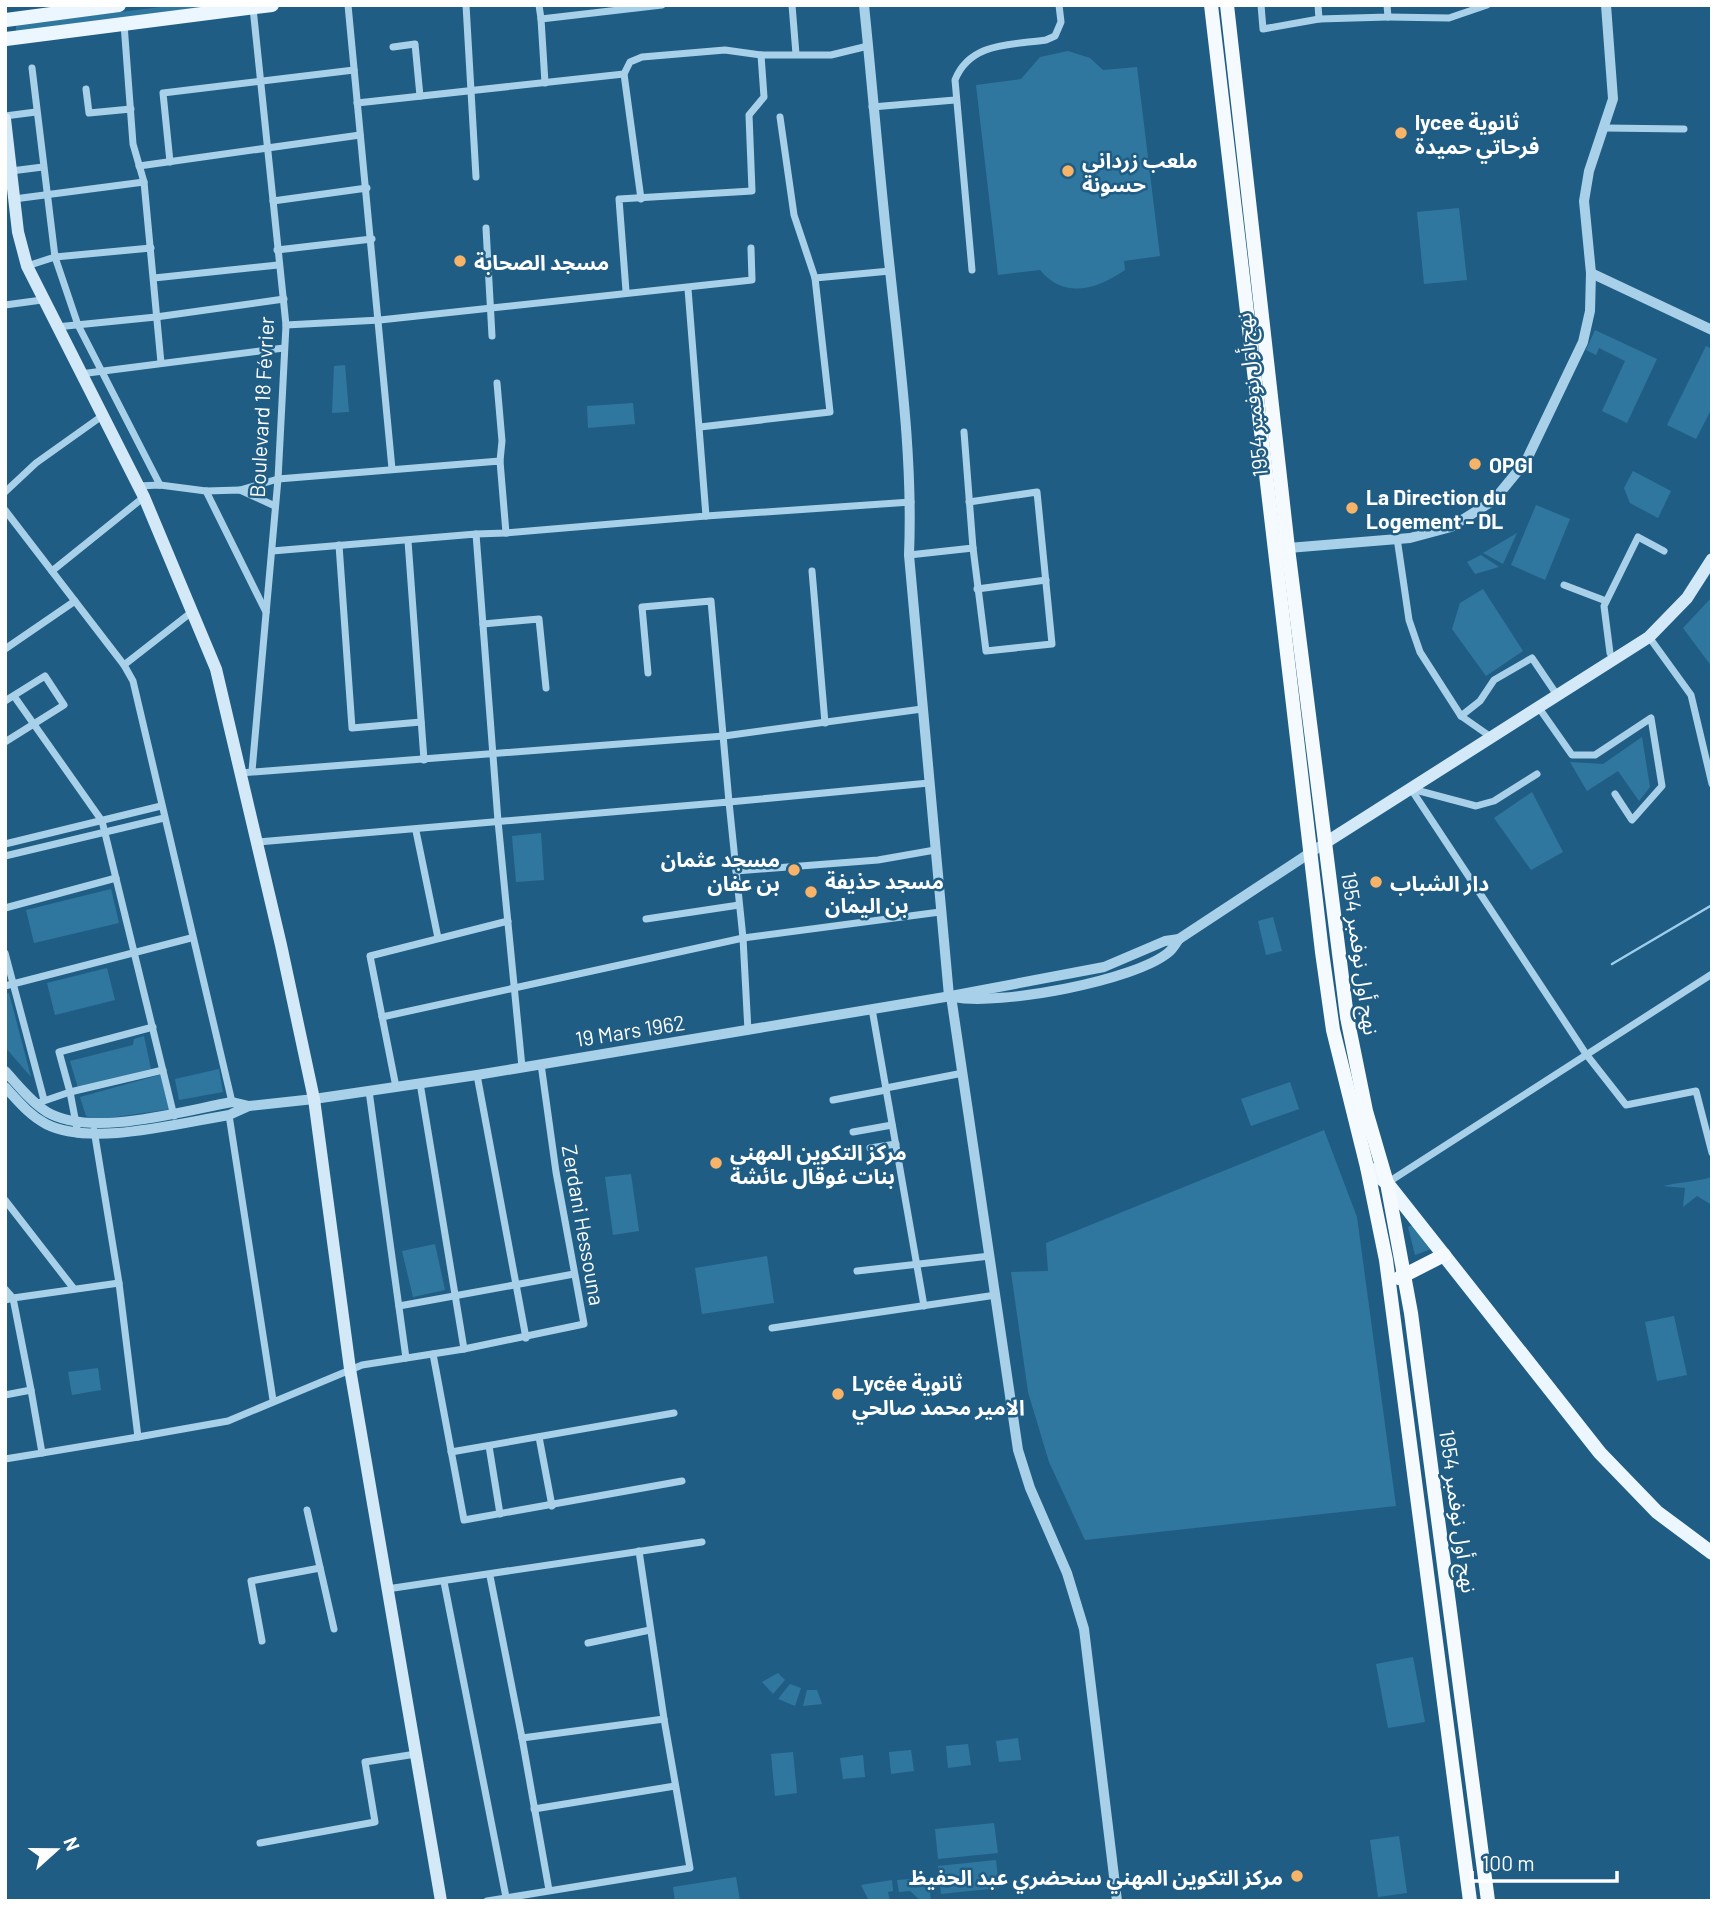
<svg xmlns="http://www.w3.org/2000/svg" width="1717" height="1906" font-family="Barlow,'Noto Sans Arabic',sans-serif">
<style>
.green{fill:#3077a0}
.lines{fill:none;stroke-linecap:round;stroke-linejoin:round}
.stream{stroke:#9cceeb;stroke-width:2.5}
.minor{stroke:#a8d1e9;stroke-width:7}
.tertiary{stroke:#a8d1e9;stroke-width:10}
.secondary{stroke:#d3e9f7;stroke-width:12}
.primary{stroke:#ebf6fe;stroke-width:14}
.trunk{stroke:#f5fafe;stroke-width:14}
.poi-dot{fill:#f7b469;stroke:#205d84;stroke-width:2.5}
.labels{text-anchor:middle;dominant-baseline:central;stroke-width:5;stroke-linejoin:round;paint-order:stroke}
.poi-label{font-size:21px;font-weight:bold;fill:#fff;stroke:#205d84;text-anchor:start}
.street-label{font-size:21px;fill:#fff;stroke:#205d84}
</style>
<rect width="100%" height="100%" fill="#205d84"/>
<g class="green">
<path d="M177,5h50l-211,30v-10z"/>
<path d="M1068,51l22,7 13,12 34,-3 23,189 -36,5 1,9c-28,19 -60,30 -85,0l-42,5 -22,-190 45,-6 19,-22z"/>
<path d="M1459,208l8,72 -43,4 -7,-72z"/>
<path d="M1595,330l62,29 -30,64 -25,-12 23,-50 -26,-13 -3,7 -10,-5z"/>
<path d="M1706,346l6,3v59l-16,31 -29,-14z"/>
<path d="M345,365l4,47 -17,1 2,-47z"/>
<path d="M633,403l2,21 -47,4 -1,-22z"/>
<path d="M1633,471l38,20 -13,27 -28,-15 -6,-15z"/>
<path d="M1536,505l34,14 -25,61 -34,-15z"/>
<path d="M1517,533l-14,31 -20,-11z"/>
<path d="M1481,555l18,12 -24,7 -8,-12z"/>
<path d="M1483,589l40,62 -37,25 -34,-47 8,-26z"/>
<path d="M1712,597v70l-29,-39z"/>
<path d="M1642,737l8,50 -11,14 -21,-30 -31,20 -17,-29 33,2z"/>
<path d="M1532,792l31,60 -32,18 -37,-52z"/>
<path d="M541,833l3,47 -28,2 -4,-46z"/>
<path d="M111,889l8,34 -85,20 -8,-33z"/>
<path d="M1273,917l9,34 -16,4 -8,-34z"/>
<path d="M107,968l8,32 -60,15 -8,-32z"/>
<path d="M9,993l22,84 -26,-30v-53z"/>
<path d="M144,1036l7,33 -73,19 -8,-27 63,-16 1,-6z"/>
<path d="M219,1069l4,23 -44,8 -4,-21z"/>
<path d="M163,1074l8,35 -76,11 -9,-4 -6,-19z"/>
<path d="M1290,1082l9,27 -48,17 -10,-27z"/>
<path d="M1324,1130l33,87 39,289 -311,34 -36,-78 -21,-70 -17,-120 37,-1 -2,-28z"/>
<path d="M631,1174l8,57 -26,4 -8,-58z"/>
<path d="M1712,1177v28l-15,-9 -14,11 2,-19 -22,-2c17,-4 32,-4 49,-9z"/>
<path d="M1414,1224l20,24 -19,7 -7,-28z"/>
<path d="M435,1244l10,46 -32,7 -11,-46z"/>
<path d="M767,1256l7,47 -72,11 -7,-46z"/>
<path d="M1674,1316l13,59 -30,6 -12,-59z"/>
<path d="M98,1368l3,22 -29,5 -4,-23z"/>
<path d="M1413,1657l12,65 -37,6 -12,-64z"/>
<path d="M778,1673l7,7 -12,14 -11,-12z"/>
<path d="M790,1684l11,4 -6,18 -17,-7z"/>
<path d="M807,1690h10l5,14 -19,2z"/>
<path d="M1018,1738l3,22 -22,2 -3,-21z"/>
<path d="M968,1744l3,21 -23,3 -2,-22z"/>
<path d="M911,1750l3,21 -23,3 -2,-22z"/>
<path d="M793,1752l4,41 -22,3 -4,-42z"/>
<path d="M863,1755l2,22 -22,2 -3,-21z"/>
<path d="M994,1823l4,30 -60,6 -3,-30z"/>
<path d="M1399,1836l8,57 -29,4 -8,-57z"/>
<path d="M996,1860l3,28 -58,6 -3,-28z"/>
<path d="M736,1877l4,24h-65l-2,-14z"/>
<path d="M922,1878l7,7 2,16h-10l-11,-10 -11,1 -2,-12z"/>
<path d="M892,1880l1,11 -5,1 2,9h-21l-8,-16z"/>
</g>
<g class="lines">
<path class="stream" d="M1612,964l100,-59"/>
<g class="minor">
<path d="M348,5l44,464"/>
<path d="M466,5l10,172"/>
<path d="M539,5l2,14"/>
<path d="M792,5l4,49"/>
<path d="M1261,5l2,24 56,-10 69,-2 -1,-12"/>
<path d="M1318,5l1,14"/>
<path d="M1388,17l61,1 38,-13"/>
<path d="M124,24l9,120 11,38 17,181"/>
<path d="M393,47l22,-3 5,52"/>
<path d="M32,68l23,189 23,68 82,160"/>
<path d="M624,74l17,125"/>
<path d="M545,83l-4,-64 121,-14"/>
<path d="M86,89l3,24 42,-4"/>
<path d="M357,103l267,-29 6,-12 12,-5 83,-7 36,5h70l37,-9"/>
<path d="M872,107l83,-7"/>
<path d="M5,116l31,-4"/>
<path d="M1605,128l79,1"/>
<path d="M170,162l-7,-69 191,-23"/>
<path d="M139,166l221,-31"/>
<path d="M11,171l32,-4"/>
<path d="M14,199l130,-17"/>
<path d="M273,201l94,-13"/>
<path d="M486,228l6,108"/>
<path d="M277,250l95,-11"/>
<path d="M27,266l28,-9 96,-9"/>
<path d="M972,270l-17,-190c15,-38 56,-35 91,-40l9,-4 6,-14 -2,-17"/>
<path d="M154,278l124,-13"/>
<path d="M815,278l75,-7"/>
<path d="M626,291l-7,-92 133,-8 -3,-76 15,-18 -3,-42"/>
<path d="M5,305l37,-5"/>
<path d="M286,325l94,-5 372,-40 -1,-32"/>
<path d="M56,327l100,-10 128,-18"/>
<path d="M80,374l204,-26"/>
<path d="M497,383l5,58 -2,20"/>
<path d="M700,427l130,-15 -15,-134 -21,-63 -14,-98"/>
<path d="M138,486l22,-1 46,6 34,-1 35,16"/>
<path d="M240,490l38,-11 222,-18 6,72 -30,1"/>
<path d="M206,491l60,121"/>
<path d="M5,492l31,-29 66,-47"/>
<path d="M969,502l68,-10 15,152 -66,7 -13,-103"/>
<path d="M5,510l119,155 9,16 99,421"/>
<path d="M706,516l205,-14"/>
<path d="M506,533l200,-17 -18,-227"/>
<path d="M1397,538l12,82 11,32 41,64 30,21"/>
<path d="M408,541l16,219"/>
<path d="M339,545l13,183 69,-6"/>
<path d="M272,551l204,-17 22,287 24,246"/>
<path d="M909,555l64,-7 -9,-116"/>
<path d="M52,571l92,-74"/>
<path d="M812,571l13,152"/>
<path d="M1564,585l42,16"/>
<path d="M977,589l69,-9"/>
<path d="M483,624l56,-5 7,69"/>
<path d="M1649,637l42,58 21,89"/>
<path d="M5,649l70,-48"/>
<path d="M1610,653l-6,-47 34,-69 26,14"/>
<path d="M124,665l69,-54"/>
<path d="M648,673l-6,-66 69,-6 18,201 200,-19"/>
<path d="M14,696l88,125 72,295"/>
<path d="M5,701l40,-25 19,29 -59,37"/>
<path d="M1539,708l33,47h23l56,-37 11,68 -30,34 -17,-26"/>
<path d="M1461,716l19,-15 14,-21 38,-22 25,37"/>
<path d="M252,771l26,-292 8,-154 -33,-317"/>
<path d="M240,773l484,-37 198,-27"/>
<path d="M1411,789l175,265 40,51 70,-14 16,62"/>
<path d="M1412,789l64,17 18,-5 43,-27"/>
<path d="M416,831l22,107"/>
<path d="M258,842l471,-40 14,136 5,93"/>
<path d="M5,844l156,-38"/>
<path d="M5,856l159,-38"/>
<path d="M736,871l142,-11 57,-10"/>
<path d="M5,908l111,-30"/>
<path d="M646,919l93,-14"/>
<path d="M5,953l39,147"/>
<path d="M5,986l186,-48"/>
<path d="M872,1009l52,297"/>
<path d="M382,1017l361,-79 197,-26"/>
<path d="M477,1075l49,263"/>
<path d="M420,1083l44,266"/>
<path d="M396,1087l-26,-131 138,-35"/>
<path d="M886,1088l77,-15"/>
<path d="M369,1091l37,267"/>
<path d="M833,1100l53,-10"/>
<path d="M35,1104l35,-12 -11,-40 94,-25"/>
<path d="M229,1115l44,285"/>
<path d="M94,1130l25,153 19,154 90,-16 134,-56 102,-16 120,-25 -28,-152 -15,-108"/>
<path d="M853,1132l39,-7"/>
<path d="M78,1134l-8,-42 93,-22"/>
<path d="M870,1148l26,-4"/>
<path d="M1387,1183l325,-209"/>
<path d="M5,1200l69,89"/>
<path d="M857,1271l133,-15"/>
<path d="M5,1289l8,9 106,-15"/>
<path d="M5,1300l8,-2 18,92"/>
<path d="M399,1306l175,-32"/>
<path d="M772,1328l224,-33"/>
<path d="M433,1354l31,166 218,-39"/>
<path d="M5,1395l26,-5 11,63 -37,6"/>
<path d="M539,1437l13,69"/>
<path d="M489,1446l11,68"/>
<path d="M451,1452l223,-39"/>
<path d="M42,1453l96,-16"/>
<path d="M307,1510l27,119"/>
<path d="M490,1576l32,162 142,-19 -25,-168"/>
<path d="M444,1582l62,315"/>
<path d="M387,1589l315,-47"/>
<path d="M262,1641l-11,-60 69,-13"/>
<path d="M588,1643l62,-13"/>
<path d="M522,1738l27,152"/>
<path d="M534,1809l141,-23"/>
<path d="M260,1843l115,-21 -10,-60 51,-8"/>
<path d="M487,1901l203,-33 -26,-149"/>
</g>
<g class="tertiary">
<path d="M864,5c9,88 16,176 26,265 10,95 23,189 19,285l40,441"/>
<path d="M1591,273l121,57"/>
<path d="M1288,548l122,-10 41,-11 43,-27 32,-39 57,-119 7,-31 1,-38 -7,-72 5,-30 24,-72 -7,-94"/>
<path d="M951,996l67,454 12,38 37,85 17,56 33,272"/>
<path d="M954,997c44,9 181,-16 215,-45 4,-3 7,-9 10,-13l146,-96"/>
<path d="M5,1071c13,14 26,31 42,41 44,26 135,-1 185,-10l17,4 65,-7 163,-24 474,-79 153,-29 61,-26 14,-2"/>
<path d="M5,1087c13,14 24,28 41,37 45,23 133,-1 183,-9l20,-9"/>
</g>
<g class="secondary">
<path d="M5,119l13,113 9,34 117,231 72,172 65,276 33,154 36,270 91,532"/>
<path d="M1325,843l324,-206 38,-39 25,-39"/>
</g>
<g class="primary">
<path d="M6,20l113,-15"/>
<path d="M6,39l266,-34"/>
<path d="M1367,1167l20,16 213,270 57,59 55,41"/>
</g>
<g class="trunk">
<path d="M1211,5l111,947 11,78 34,137 19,93 84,641"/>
<path d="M1227,5l61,543 59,469 19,94 21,72 24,130 77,588"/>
<path d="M1399,1278l45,-23"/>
</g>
</g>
<g class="poi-dot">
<circle cx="1401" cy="133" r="7"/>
<circle cx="1068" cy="171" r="7"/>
<circle cx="460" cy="261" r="7"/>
<circle cx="1475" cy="464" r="7"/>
<circle cx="1352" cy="508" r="7"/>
<circle cx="794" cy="870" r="7"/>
<circle cx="1376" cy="882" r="7"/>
<circle cx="811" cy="892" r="7"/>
<circle cx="716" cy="1163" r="7"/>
<circle cx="838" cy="1394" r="7"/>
<circle cx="1297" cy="1876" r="7"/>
</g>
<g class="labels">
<g class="poi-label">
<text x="1415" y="121">lycee ثانوية<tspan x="1415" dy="24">فرحاتي حميدة</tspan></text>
<text x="1082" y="159">ملعب زرداني<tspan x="1082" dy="24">حسونة</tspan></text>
<text x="474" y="261">مسجد الصحابة</text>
<text x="1489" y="464">OPGI</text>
<text x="1366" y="496">La Direction du<tspan x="1366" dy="24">Logement - DL</tspan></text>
<text x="780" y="858" text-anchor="end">مسجد عثمان<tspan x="780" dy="24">بن عفان</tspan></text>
<text x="825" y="880">مسجد حذيفة<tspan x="825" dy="24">بن اليمان</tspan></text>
<text x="1390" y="882">دار الشباب</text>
<text x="730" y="1151">مركز التكوين المهني<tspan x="730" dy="24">بنات غوقال عائشة</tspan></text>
<text x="852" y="1382">Lycée ثانوية<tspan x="852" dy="24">الامير محمد صالحي</tspan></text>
<text x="1283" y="1876" text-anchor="end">مركز التكوين المهني سنحضري عبد الحفيظ</text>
</g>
<g class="street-label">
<text transform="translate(1251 395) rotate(-96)">نهج أول نوفمبر 1954</text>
<text transform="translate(261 407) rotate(-87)">Boulevard 18 Février</text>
<text transform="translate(1361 953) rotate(82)">نهج أول نوفمبر 1954</text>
<text transform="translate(630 1030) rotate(-9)">19 Mars 1962</text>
<text transform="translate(584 1225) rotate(80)">Zerdani Hessouna</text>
<text transform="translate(1459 1511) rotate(82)">نهج أول نوفمبر 1954</text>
</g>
</g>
<rect width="1717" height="1906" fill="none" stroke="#ffffff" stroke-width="14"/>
<g transform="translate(56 1850) rotate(69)" stroke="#205d84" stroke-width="5" paint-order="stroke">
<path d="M0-5L12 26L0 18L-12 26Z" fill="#ffffff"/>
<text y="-10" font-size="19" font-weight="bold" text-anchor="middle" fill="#ffffff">N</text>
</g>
<path d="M1472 1871v10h145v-10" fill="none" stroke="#ffffff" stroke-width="3.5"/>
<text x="1482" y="1871" font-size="21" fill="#ffffff" stroke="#205d84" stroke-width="5" paint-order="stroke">100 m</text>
</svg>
